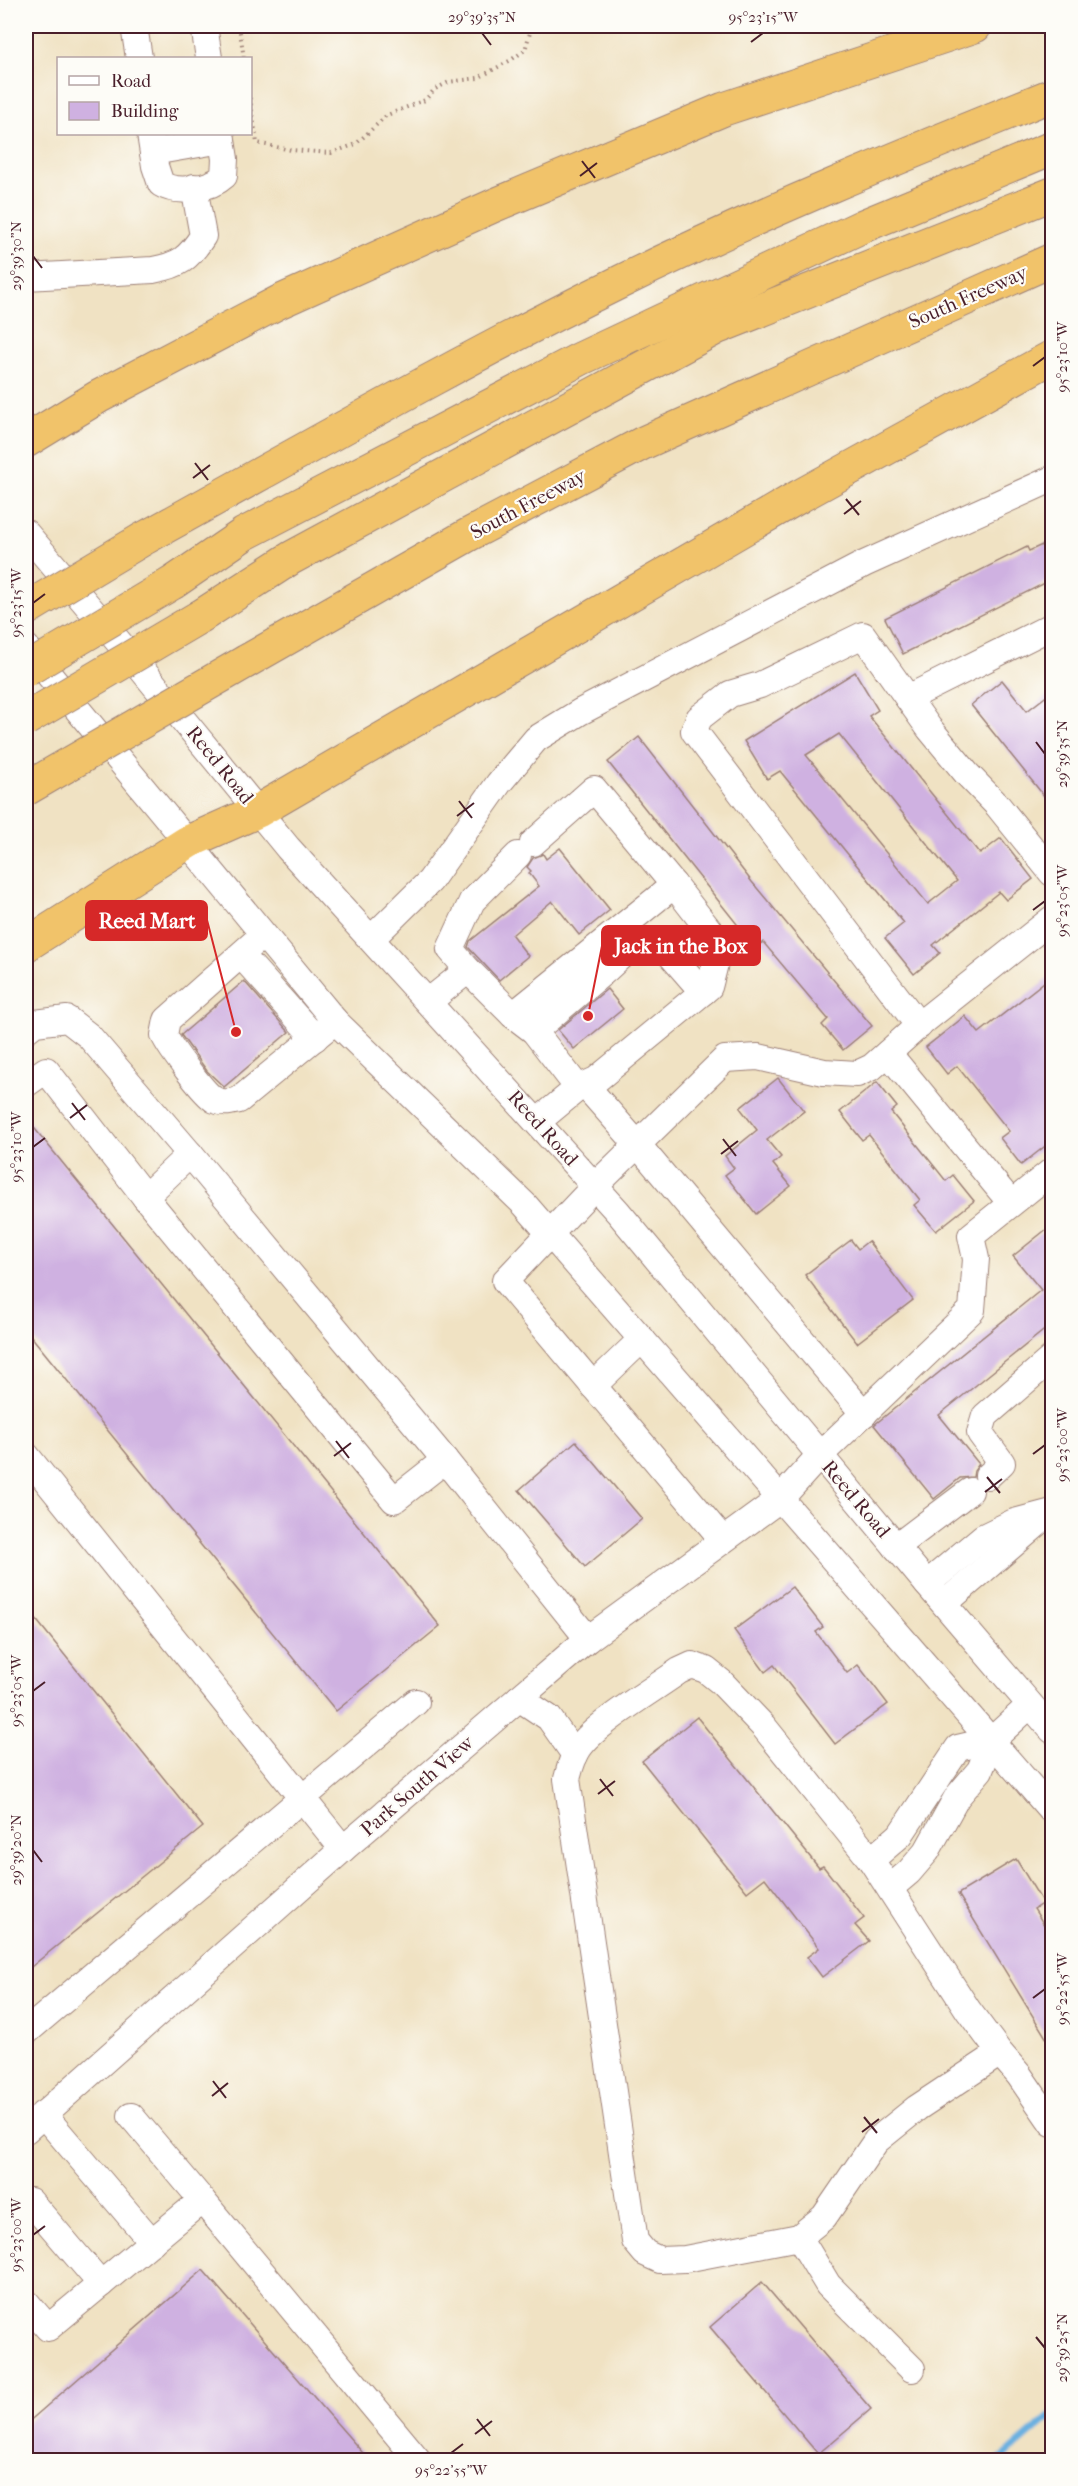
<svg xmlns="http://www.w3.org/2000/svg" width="1078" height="2486" font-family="'IM FELL French Canon',serif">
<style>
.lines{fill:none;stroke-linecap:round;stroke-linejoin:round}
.stream{stroke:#6ab0e0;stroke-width:7}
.building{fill:#cfb1e1;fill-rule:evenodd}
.minor-casing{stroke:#9d8077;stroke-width:28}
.highway-casing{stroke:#9d8077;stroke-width:35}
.path{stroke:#9d8077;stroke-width:4;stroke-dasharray:1.5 4.5;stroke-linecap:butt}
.minor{stroke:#fff;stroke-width:26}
.highway{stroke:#f1c36a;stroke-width:33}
.highway-bridge-casing{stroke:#9d8077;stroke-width:35;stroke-linecap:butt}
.highway-bridge{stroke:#f1c36a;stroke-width:33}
.ticks{fill:none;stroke:#4a1f2b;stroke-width:2}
.labels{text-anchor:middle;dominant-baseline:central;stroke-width:4.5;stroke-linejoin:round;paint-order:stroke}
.street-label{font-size:20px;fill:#4a1f2b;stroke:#fdfcf7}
.leader{fill:none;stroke:#d62828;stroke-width:2}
.callout-dot{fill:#d62828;stroke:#fdfcf7;stroke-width:2}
.callout{fill:#d62828;stroke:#d62828;stroke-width:2}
.callout-label{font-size:21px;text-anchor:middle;font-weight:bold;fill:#fff}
.neatline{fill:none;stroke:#4a1f2b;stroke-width:2}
.ticks-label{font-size:15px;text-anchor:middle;fill:#4a1f2b}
</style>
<rect width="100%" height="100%" fill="#fdfcf7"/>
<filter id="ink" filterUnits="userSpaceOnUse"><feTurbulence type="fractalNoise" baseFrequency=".0167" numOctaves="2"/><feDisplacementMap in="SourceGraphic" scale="12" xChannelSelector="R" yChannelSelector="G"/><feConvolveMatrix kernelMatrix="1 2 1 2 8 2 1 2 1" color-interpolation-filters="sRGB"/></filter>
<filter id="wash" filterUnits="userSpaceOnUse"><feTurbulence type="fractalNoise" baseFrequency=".008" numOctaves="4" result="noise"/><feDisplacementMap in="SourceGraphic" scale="24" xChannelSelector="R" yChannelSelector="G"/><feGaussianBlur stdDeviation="1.35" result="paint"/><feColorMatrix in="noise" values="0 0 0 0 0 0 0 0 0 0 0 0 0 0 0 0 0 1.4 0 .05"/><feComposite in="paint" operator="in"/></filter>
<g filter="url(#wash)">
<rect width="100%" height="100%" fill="#f0e2c3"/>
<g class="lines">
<path class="stream" d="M1000,2460l52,-45"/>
</g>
<g id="blocks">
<g class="building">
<path d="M1053,540v39l-150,75 -18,-36 142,-71 2,4z"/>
<path d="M855,672l23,38 -9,6 111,138 21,-16 32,41 -27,21 -7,-8 -66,53 7,8 -26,21 -29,-36 19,-15 -124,-152 -13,8 -23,-38zM839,734l118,147 -29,23 -122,-149z"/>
<path d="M1002,680l25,31 26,-20v116l-82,-102z"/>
<path d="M639,737l113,145 120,144 -29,24 -21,-25 6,-6 -65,-77 -7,6 -148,-186z"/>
<path d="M560,848l50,62 -31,25 -27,-34 -40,34 16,21 -29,24 -31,-33 2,-6 69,-55 -10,-13 2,-2 -4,-4 6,-9 10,-4 3,5z"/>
<path d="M1053,975v165l-32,25 -21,-27 9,-7 -52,-65 -10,8 -21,-27 39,-31 14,17z"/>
<path d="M244,981l45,51 -65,55 -17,-16 -26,-36z"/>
<path d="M607,989l16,20 -49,40 -16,-19z"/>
<path d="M778,1078l26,33 -37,29 14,17 -8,7 18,22 -35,28 -31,-39 9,-7 -9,-12 32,-26 -17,-22z"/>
<path d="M877,1082l20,25 -6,5 55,69 7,-6 21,26 -38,30 -22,-26 6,-5 -51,-65 -7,5 -22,-28z"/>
<path d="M26,1118l414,508 -104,85 -310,-381z"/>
<path d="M1053,1224v99l-114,92 40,49 -5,7 -1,6 -13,1 -26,21 -60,-74 167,-135 -28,-34z"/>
<path d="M851,1240l7,9 10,-8 45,59 -56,43 -52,-68z"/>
<path d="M576,1441l66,78 -57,48 -66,-77z"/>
<path d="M792,1587l31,40 -7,5 31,41 11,-8 30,39 -53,40 -61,-79 -9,7 -31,-42z"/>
<path d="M26,1607l177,220 -177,144z"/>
<path d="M697,1717l122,151 4,-2 41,52 -9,7 14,16 -47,36 -15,-20 12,-9 -54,-70 -18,14 -105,-131z"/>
<path d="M1016,1859l27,44 -9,6 19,30v110l-95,-155z"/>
<path d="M203,2270l166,190h-343v-36z"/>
<path d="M762,2282l109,127 -53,45 -108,-127z"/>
</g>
</g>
</g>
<g filter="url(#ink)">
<use href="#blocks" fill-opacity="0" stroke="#9d8077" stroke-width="1.5"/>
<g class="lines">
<g class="minor-casing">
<g id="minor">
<path d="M134,26l5,32"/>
<path d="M204,26l5,32"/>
<path d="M150,134l5,32 6,18c16,10 49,5 63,-8l1,-17 -4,-25"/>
<path d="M153,152l69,-12"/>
<path d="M26,277l127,-7c27,-5 35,-11 50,-34l-9,-49"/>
<path d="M26,533l113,133 149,182 330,364 309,372 125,146"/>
<path d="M26,647l309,374 190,184 527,606"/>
<path d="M908,698l144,-72"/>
<path d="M263,935l-96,85 -3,15c6,13 40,59 51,65 9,4 15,2 24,0l96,-79"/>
<path d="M371,939l59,-58 69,-98 37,-44 44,-27 284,-148 188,-85"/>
<path d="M241,955l74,83"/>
<path d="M468,970l-18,-21 22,-48 46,-46"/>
<path d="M428,1002l40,-32 45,45 21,16 44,57 -41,34"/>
<path d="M513,1015l161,-130 -80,-96 -61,54"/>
<path d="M919,1026l-225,-295 5,-13 31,-24 30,-9 103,-50 66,93 38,46 31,32 54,67"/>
<path d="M26,1030l9,-7 32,-4 22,17 101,118 255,306 143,179"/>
<path d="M534,1031l74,-63 27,-25 13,-2 14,4 41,47"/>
<path d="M888,1053l123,150"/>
<path d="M26,1084l20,-14 99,127"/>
<path d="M585,1085l53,60 226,269"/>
<path d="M578,1088l18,-8 113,-93 11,-43 -46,-59"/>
<path d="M190,1154l-45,43 249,303 51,-40"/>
<path d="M593,1386l49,-47"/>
<path d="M26,1455l317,394"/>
<path d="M988,1476l14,-13 -22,-30 5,-17 67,-58"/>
<path d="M723,1540l-218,-259 90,-95 130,-127 33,-2 66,15 33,2 15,-7 53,-47 127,-101"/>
<path d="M896,1547l74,-56"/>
<path d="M927,1584l56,-47 31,-15 38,-10"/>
<path d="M945,1603l100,-86"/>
<path d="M519,1698l30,20 26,37"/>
<path d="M871,1860l29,-25 58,-87 34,-8"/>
<path d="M890,1888l19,-16 18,-21 30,-54 23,-27 12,-30 38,-35"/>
<path d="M26,2032l390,-330"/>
<path d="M1000,2053l-83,55 -41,33 -52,76 -25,20 -114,22 -25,1 -15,-7 -10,-12 -68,-462c3,-11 5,-21 12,-31 17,-25 74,-58 100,-77l13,-6 14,5 15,12 43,45 107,133 97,150 32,43 19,22 33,48"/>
<path d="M43,2114l109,128"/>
<path d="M131,2116l71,84"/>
<path d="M26,2130l317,-281 245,-210 193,-141 39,-43 152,-145 4,-51 -5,-23 81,-65"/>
<path d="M30,2201l71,83"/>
<path d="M799,2237l29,48 84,84"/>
<path d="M26,2302l22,26 154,-128 216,260"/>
</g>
</g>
<g class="highway-casing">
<g id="highway">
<path d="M26,441l72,-44 181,-95 216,-97 229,-96 251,-83"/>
<path d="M143,539c158,-87 314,-177 475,-256 142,-70 288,-129 434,-188"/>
<path d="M174,582l70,-48 336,-175 283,-133 189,-78"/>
<path d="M201,616l90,-58 425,-230 336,-134"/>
<path d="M247,661l221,-126 175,-92 409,-183"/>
<path d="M26,945l162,-103 70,-31 542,-315 252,-139"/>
</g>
</g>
<g class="path">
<path d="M239,26l5,32"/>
<path d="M250,98l7,45 34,7 40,3 25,-9 31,-29 38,-15 10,-11 14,-7 29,-4 33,-18 14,-10 7,-24"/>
</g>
<use href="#minor" class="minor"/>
<use href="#highway" class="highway"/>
<g class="highway-bridge-casing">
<g id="highway-bridge">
<path d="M26,609l117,-70"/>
<path d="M26,670l148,-88"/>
<path d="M26,719l175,-103"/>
<path d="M26,789l221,-128"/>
</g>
</g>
<use href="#highway-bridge" class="highway-bridge"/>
</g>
</g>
<path class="ticks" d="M482,33l9,12M751,42l12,-9M582,161l13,17M580,176l17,-13M33,256l9,12M1033,366l12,-9M195,463l13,17M193,478l17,-13M846,499l13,16M844,514l17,-13M33,603l12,-9M1036,742l9,12M459,801l13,17M457,816l17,-13M1033,910l12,-9M72,1103l13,17M70,1118l17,-13M723,1139l13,17M33,1147l12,-9M721,1154l17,-13M336,1441l13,17M1033,1454l12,-9M334,1456l17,-13M987,1477l13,16M985,1492l17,-13M33,1691l12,-9M600,1779l13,17M598,1794l17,-13M33,1850l9,12M1033,1998l12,-9M213,2081l13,17M212,2096l16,-13M864,2117l13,16M862,2132l17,-13M33,2235l12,-9M1036,2337l9,11M477,2419l13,17M475,2434l17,-13M451,2453l12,-9"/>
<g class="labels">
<g class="street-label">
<text transform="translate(968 297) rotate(-24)">South Freeway</text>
<text transform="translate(528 504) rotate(-28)">South Freeway</text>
<text transform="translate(220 765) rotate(51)">Reed Road</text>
<text transform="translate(543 1128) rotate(48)">Reed Road</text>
<text transform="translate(856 1499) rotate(50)">Reed Road</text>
<text transform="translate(417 1786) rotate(-41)">Park South View</text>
</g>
</g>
<path class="leader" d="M236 1032L207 920M588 1016L602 946"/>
<g class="callout-dot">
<circle cx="236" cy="1032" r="6"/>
<circle cx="588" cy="1016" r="6"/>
</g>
<g class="callout">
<rect x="86" y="901" width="121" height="39" rx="6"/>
<rect x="602" y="926" width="158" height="39" rx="6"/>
</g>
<g class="callout-label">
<text x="147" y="928">Reed Mart</text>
<text x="681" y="953">Jack in the Box</text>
</g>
<rect width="1078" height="2486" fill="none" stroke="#fdfcf7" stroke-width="66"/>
<rect x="57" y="57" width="195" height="78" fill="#fdfcf7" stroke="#b5a4a5" stroke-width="1.5"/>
<rect x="69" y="76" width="30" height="9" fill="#ffffff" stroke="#b5a4a5" stroke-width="1.5"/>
<text x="111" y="87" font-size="18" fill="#4a1f2b">Road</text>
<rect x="69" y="102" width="30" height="18" fill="#cfb1e1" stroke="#b5a4a5" stroke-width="1.5"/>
<text x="111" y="117" font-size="18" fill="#4a1f2b">Building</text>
<rect x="33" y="33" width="1012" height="2420" class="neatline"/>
<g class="ticks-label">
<text x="482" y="22">29°39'35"N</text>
<text x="763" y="22">95°23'15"W</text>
<text transform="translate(16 256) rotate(-90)" y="5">29°39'30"N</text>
<text transform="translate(1062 357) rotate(-90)" y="5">95°23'10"W</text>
<text transform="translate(16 603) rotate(-90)" y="5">95°23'15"W</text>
<text transform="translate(1062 754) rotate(-90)" y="5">29°39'35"N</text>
<text transform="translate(1062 901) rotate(-90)" y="5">95°23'05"W</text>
<text transform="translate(16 1147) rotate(-90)" y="5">95°23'10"W</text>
<text transform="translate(1062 1445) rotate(-90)" y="5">95°23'00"W</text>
<text transform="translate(16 1691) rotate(-90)" y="5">95°23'05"W</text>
<text transform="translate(16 1850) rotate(-90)" y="5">29°39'20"N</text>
<text transform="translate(1062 1989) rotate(-90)" y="5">95°22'55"W</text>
<text transform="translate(16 2235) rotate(-90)" y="5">95°23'00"W</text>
<text transform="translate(1062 2348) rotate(-90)" y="5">29°39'25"N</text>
<text x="451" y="2475">95°22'55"W</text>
</g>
</svg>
